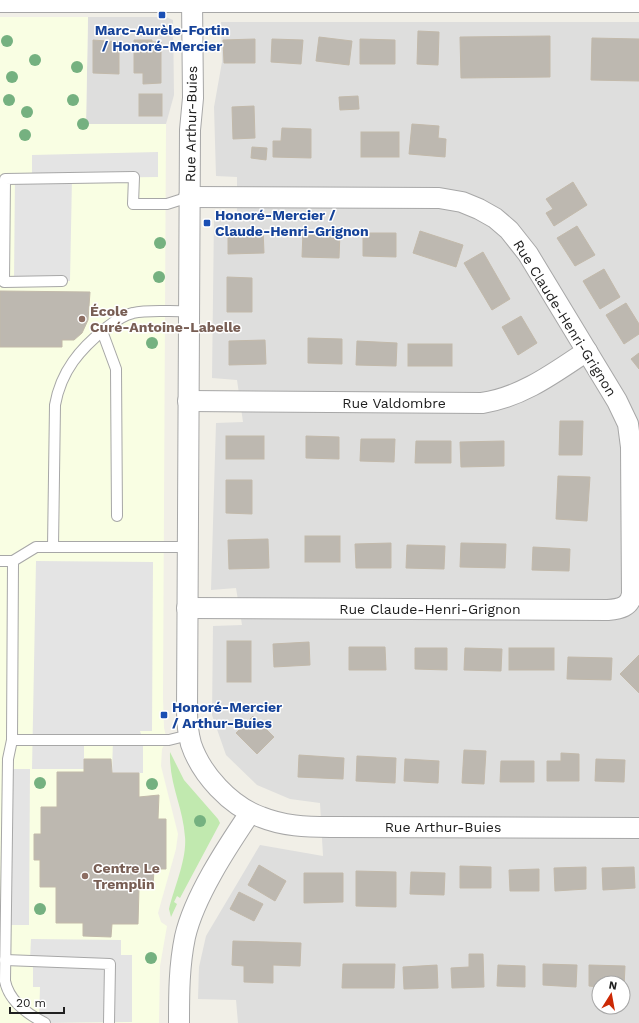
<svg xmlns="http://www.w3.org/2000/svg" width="639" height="1023" font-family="'Work Sans',sans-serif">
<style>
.residential{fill:#dededd;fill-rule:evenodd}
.education{fill:#f9fee3}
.grass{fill:#c1e9af}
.parking{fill:#e4e4e4}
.building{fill:#bdb8b0;stroke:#c2b9aa}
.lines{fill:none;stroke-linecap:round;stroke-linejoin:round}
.lane-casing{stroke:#a7a7a7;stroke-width:12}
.street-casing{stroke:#a7a7a7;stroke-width:22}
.lane{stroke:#fff;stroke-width:10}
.street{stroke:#fff;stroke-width:20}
.tree{fill:#75b180}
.transit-dot{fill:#1a4fb4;stroke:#fff;stroke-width:1.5}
.education-dot{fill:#8d6e63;stroke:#fff;stroke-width:1.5}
.labels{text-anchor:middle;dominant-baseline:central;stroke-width:3;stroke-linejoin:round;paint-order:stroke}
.transit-label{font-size:14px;font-weight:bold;fill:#164399;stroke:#fff;text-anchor:start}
.street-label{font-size:14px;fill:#202020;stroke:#fff}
.education-label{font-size:14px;font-weight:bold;fill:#785e54;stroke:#fff;text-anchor:start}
</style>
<rect width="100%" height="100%" fill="#f1efe7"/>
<g class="residential">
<path d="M88,17h78l7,3 1,75 -8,29h-80z"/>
<path d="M221,22h418v1001h-401l-2,-23 -38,-1 1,-32 7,-31 54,-91 63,11 -3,-53 -30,-4 -33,-14 -31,-30 -14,-40 1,-89 29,-1 -6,-37 -25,2 5,-167 27,-1 -6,-42 -25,-2 2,-161 23,-1v-39l-21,-1 -2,-69 8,-45zM599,983h24v24h-24z"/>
</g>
<path class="education" d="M0,17h88l-2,107h80l-3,574 1,30 3,12 -5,9 -1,17 17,68 -2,15 -18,64 3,9 6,4 -7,40 -1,57h-159z"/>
<path class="grass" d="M170,752l14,28 34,39 2,4 -40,75 -3,-2 -3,6 3,2 -6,13 -2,-8c5,-21 18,-50 16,-72 -2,-31 -16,-52 -15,-85z"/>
<g class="parking">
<path d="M158,152v25l-86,1 -2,103h-56l1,-103h17v-23z"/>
<path d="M36,561l117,1 -1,169h-12l3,9v33h-31l1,-33h-29v29h-52z"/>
<path d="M8,769h22l-1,156h-24z"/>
<path d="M31,939l90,1v15h11v67l-87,1 -6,-3 1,-33h-7v-26l-3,-1z"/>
</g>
<g class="building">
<path d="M418,31l21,1 -1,33 -21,-1z"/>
<path d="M550,36v41l-89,1 -1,-41z"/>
<path d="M319,37l33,4 -3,24 -33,-4z"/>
<path d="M592,38l47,1v42l-48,-1z"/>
<path d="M255,39v24h-31l-1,-23z"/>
<path d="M272,39l31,1 -2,24 -30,-2z"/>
<path d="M360,39l35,1v24h-35z"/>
<path d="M93,40l26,2v32l-26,-1z"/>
<path d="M134,40h18v2h9v41l-18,1v-11h-9z"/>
<rect x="139" y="94" width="23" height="22"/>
<path d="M358,96l1,13 -19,1 -1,-13z"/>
<path d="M254,106l1,32 -22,1 -1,-32z"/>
<path d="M412,124l27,2 -1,12 8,1 -1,18 -36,-3z"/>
<path d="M282,128l29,1v29l-38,-1v-16h8z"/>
<rect x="361" y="132" width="38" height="25"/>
<path d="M252,147l15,1 -1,12 -15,-2z"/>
<path d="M573,182l14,23 -33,21 -8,-13 7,-4 -7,-10z"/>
<path d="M577,226l18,29 -20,11 -18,-28z"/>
<path d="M263,229l1,24 -36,1v-24z"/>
<path d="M420,231l43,14 -7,22 -43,-14z"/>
<path d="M303,232l37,1 -1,25 -37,-1z"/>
<path d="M363,233h33v24l-33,-1z"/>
<path d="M483,252l27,47 -18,11 -28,-47z"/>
<path d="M604,269l16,28 -20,12 -17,-28z"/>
<path d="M227,277l25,1v34h-25z"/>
<path d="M0,291l90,1 -2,28 -6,13 -8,7h-12v7h-62z"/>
<path d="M626,303l13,21v10l-15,10 -18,-29z"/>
<path d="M521,316l16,27 -19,12 -16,-28z"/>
<path d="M308,338l34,1v25l-34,-1z"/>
<path d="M265,340l1,24 -37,1v-24z"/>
<path d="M357,341l40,2 -1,23 -40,-1z"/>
<rect x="408" y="344" width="44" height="22"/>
<path d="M639,353v16l-8,-10z"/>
<path d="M560,421h23l-1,34h-23z"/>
<rect x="226" y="436" width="38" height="23"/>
<path d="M306,436l33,1v22l-33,-1z"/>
<path d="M361,439h34l-1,23 -34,-1z"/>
<path d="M416,441h35v22h-36z"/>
<path d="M504,441v25l-43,1 -1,-25z"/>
<path d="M558,476l32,1 -3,44 -31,-2z"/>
<path d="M226,480h26v34l-26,-1z"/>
<rect x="305" y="536" width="35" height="26"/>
<path d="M268,539l1,29 -40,1 -1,-29z"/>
<path d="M391,543v25h-35l-1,-24z"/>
<path d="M461,543l45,1 -1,24 -45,-1z"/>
<path d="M407,545l38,1 -1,23 -38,-1z"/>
<path d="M533,547l37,2 -1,22 -37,-1z"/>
<rect x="227" y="641" width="24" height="41"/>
<path d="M309,642l1,23 -36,2 -1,-23z"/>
<path d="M349,647h36l1,23h-37z"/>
<path d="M415,648h32v22l-32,-1z"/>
<path d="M465,648l37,1 -1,22 -37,-1z"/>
<rect x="509" y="648" width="45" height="22"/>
<path d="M639,655v38l-19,-19z"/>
<path d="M568,657l44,1 -1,22 -44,-1z"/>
<path d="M253,716l21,21 -17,17 -21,-21z"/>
<path d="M464,750l22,1 -2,33 -22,-1z"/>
<path d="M561,753l18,1v27h-32v-20h14z"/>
<path d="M299,755l45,3 -1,21 -45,-2z"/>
<path d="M357,756l39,2 -1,25 -39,-2z"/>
<path d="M84,759h27l1,14h27v24l20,-2 -1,24h8v50h-12l-1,19h-14l-1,36h-26l-1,13 -28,-1v-13h-27v-36h-16v-27h-6v-26h7v-27h16v-35h27z"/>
<path d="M405,759l34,2 -1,22 -34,-2z"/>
<path d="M596,759l29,1 -1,22 -29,-1z"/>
<path d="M501,761h33v21h-34z"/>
<path d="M259,865l27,16 -11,20 -27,-16z"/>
<path d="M460,866l31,1v21h-31z"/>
<path d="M586,867v22l-31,2 -1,-23z"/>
<path d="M634,867l1,21 -32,2 -1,-22z"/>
<path d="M539,869v22h-29l-1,-21z"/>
<path d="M356,871l40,1v35l-40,-1z"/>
<path d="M411,872l34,1 -1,22 -34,-1z"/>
<path d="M304,873h39v29l-39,1z"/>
<path d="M239,892l24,12 -9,17 -24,-12z"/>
<path d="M233,941l68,2 -1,23 -27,-1v18l-29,-1v-16l-12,-1z"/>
<path d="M469,954h14l1,33 -32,1 -1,-20 18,-1z"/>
<path d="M343,964h52l-1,24h-52z"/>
<path d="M543,964l34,1 -1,22 -33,-2z"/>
<path d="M437,965l1,23 -34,1 -1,-22z"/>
<path d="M498,965l27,1v21l-28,-1z"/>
<path d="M589,965l36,1 -1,21 -1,-4h-24v4l-10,-1z"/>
</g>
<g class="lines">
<g class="lane-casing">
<g id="lane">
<path d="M62,281l-58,1 1,-103 129,-2 -1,27h34l22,-7"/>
<path d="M102,331l14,38 1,147"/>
<path d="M53,547l2,-142c6,-34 25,-56 51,-77 9,-7 17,-13 27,-15 16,-4 39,-1 56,-2"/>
<path d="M0,561h13"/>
<path d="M12,740h157l20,-5"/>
<path d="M5,960l105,4 -1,59"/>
<path d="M45,1023c-18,-9 -36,-22 -40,-42l3,-222 4,-19 1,-179 23,-14h151"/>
</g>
</g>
<g class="street-casing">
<g id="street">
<path d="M192,0l1,98 -3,32 -3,580c0,11 1,23 4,34 10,30 39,62 70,73 22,9 45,10 69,10l309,1"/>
<path d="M0,2h639"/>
<path d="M188,401l294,2c40,-6 72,-30 105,-52"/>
<path d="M187,608l421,2c12,-1 22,-3 24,-16l-1,-147 -3,-23 -11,-23 -89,-147 -19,-24 -14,-12 -16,-9 -17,-7 -23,-4 -250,-1"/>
<path d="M179,1023c0,-29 0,-57 6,-86 9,-40 42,-90 65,-124"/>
</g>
</g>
<use href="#lane" class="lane"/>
<use href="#street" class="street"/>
</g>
<g class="tree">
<circle cx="7" cy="41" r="6"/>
<circle cx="35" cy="60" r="6"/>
<circle cx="77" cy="67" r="6"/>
<circle cx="12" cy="77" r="6"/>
<circle cx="9" cy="100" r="6"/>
<circle cx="73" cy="100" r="6"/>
<circle cx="27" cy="112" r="6"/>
<circle cx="83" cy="124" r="6"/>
<circle cx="25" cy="135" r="6"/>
<circle cx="160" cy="243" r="6"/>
<circle cx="159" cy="277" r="6"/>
<circle cx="152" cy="343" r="6"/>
<circle cx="40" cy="783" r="6"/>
<circle cx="152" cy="784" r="6"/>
<circle cx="200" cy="821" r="6"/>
<circle cx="40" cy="909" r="6"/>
<circle cx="151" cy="958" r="6"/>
</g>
<g class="transit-dot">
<rect x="158" y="11" width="8" height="8" rx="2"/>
<rect x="203" y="219" width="8" height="8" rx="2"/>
<rect x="160" y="711" width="8" height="8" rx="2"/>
</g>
<g class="education-dot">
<circle cx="82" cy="319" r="4"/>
<circle cx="85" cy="876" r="4"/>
</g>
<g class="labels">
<g class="transit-label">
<text x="162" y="30" text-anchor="middle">Marc-Aurèle-Fortin<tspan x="162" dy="16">/ Honoré-Mercier</tspan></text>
<text x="215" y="215">Honoré-Mercier /<tspan x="215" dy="16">Claude-Henri-Grignon</tspan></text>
<text x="172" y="707">Honoré-Mercier<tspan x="172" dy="16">/ Arthur-Buies</tspan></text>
</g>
<g class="street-label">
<text transform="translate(191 124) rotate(-89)">Rue Arthur-Buies</text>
<text transform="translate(565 318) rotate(58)">Rue Claude-Henri-Grignon</text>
<text x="394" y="403">Rue Valdombre</text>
<text x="430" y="609">Rue Claude-Henri-Grignon</text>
<text x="443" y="827">Rue Arthur-Buies</text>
</g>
<g class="education-label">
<text x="90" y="311">École<tspan x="90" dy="16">Curé-Antoine-Labelle</tspan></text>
<text x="93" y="868">Centre Le<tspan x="93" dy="16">Tremplin</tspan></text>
</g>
</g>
<g transform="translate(611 995) rotate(11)"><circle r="19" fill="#ffffff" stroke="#a6a6a6"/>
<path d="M0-3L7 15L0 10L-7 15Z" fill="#cc2905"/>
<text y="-6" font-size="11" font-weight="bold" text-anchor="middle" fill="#202020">N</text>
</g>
<path d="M10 1007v6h54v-6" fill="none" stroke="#202020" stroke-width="2"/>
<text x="16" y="1007" font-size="12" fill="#202020" stroke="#ffffff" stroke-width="3" paint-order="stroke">20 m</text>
</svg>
